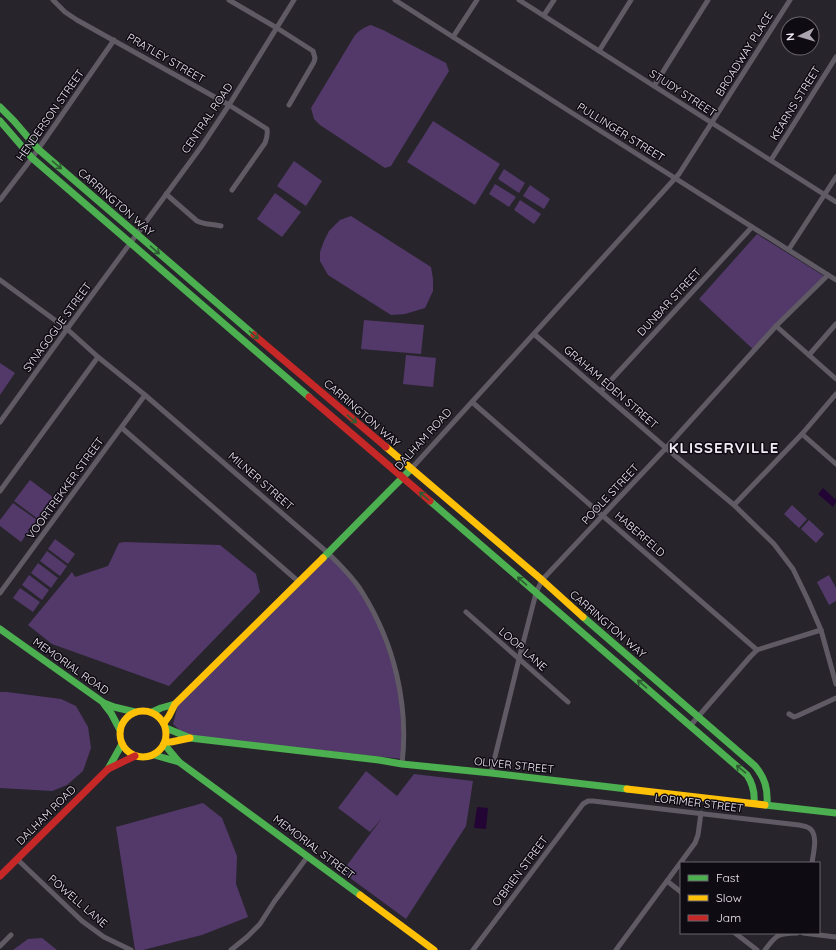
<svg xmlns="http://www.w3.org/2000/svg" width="836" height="950" font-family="Quicksand,sans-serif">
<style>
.green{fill:#523969}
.water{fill:#220435}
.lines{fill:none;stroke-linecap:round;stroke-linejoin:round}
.street{stroke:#5f5a63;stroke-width:5}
.fast{stroke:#4caf50;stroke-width:7}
.slow{stroke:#ffc107;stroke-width:7}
.jam{stroke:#c62828;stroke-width:7}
.oneway{stroke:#2e5d32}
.labels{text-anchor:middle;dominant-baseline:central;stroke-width:3;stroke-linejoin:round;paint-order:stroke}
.street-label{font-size:11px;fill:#f0eaf5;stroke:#0f0b13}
.district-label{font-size:15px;font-weight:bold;letter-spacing:1px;fill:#f0eaf5;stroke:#0f0b13}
</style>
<rect width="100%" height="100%" fill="#28242c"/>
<g class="green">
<path d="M371,25l12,5 63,33 3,8 -58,95 -6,2 -65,-43 -6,-6 -3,-11 44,-73c5,-5 9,-8 16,-10z"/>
<path d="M433,121l67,43 -25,41 -68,-43z"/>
<path d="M294,161l28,20 -16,25 -29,-20z"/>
<path d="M504,169l21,14 -6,10 -21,-14z"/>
<path d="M495,184l21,13 -7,10 -20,-13z"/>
<path d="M530,185l20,14 -6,10 -21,-13z"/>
<path d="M275,193l26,19 -19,25 -25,-18z"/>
<path d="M520,200l21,14 -7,10 -20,-14z"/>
<path d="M351,216l80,51 2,12v12l-8,17 -20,6 -14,1 -63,-40 -8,-14v-9l4,-11 5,-10 11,-11z"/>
<path d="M757,234l67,42 -68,76 -57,-53z"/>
<path d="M364,320l60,5 -3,29 -60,-5z"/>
<path d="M406,355l30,3 -3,29 -30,-3z"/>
<path d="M0,363l15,10 -15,22z"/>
<path d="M30,480l24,18 -16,21 -24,-18z"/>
<path d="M13,503l24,17 -16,22 -21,-16v-6z"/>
<path d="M792,505l15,14 -8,9 -15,-14z"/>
<path d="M809,520l15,14 -8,9 -15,-14z"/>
<path d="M55,539l20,15 -7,10 -20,-15z"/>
<path d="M124,542l96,3 36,29 4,18 -91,94 -117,-42 -24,-19 44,-53 3,5 33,-11 11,-23z"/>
<path d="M47,551l20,15 -7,10 -20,-15z"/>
<path d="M328,553l20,20 26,39 26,76 2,71 -217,-24 -12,-11 5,-19z"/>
<path d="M38,563l20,15 -7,10 -20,-15z"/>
<path d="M29,575l20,15 -7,10 -20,-15z"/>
<path d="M829,575l7,13v13l-7,4 -12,-23z"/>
<path d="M20,588l20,14 -7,10 -20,-14z"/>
<path d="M0,692h7l54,7 15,7 12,21 3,21 -8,23 -16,14 -15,6 -52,-3z"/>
<path d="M366,771l31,25 17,-22 59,7 -7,45 -60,93 -64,-47 40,-54 -12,14 -32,-24z"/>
<path d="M203,803l19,15 15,38 -1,28 12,33 -46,18 -59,15h-8l-19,-123z"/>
<path d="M42,938l15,12h-44l15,-11z"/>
</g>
<g class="water">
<path d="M823,488l13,12v2l-3,5 -15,-13z"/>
<path d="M477,807l11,1 -2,21 -12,-1z"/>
</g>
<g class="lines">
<g class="street">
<path d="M53,0l12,12 12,8 152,85 38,24c1,6 0,9 -2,14l-33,47"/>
<path d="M229,0l48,28 36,23 2,7 -1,4 -25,43"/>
<path d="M395,0l174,111 267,169"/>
<path d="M519,0l317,202"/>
<path d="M544,15l10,-15"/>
<path d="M453,37l24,-37"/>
<path d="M599,51l32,-51"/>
<path d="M654,86l54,-86"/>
<path d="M771,160l65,-103"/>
<path d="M166,194l31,27c8,4 16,3 24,5"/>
<path d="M0,200l32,-42 82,-118"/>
<path d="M789,249l47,-72"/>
<path d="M0,280l67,49 31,28 47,38 183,158c12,12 25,24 34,39 32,51 47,112 40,172"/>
<path d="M776,326l60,53"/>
<path d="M534,334l132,114 68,57 40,39 19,25 15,31 13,30 15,54"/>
<path d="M809,355l27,-31"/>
<path d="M601,391l151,-164"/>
<path d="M472,402l285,248"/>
<path d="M0,422l67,-93 134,-182 28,-42 65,-105"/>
<path d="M122,428l177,154"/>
<path d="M802,434l34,30"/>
<path d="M411,469l268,-295 111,-174"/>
<path d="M0,491l98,-134"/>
<path d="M734,505l68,-71 34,-40"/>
<path d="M0,593l145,-198"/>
<path d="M466,612l102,90"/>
<path d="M789,714l5,3 3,-1 39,-18"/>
<path d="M690,726l60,-69 7,-7 6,-2 58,-18"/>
<path d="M491,773l28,-114 17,-66 6,-13 124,-132 110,-122 52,-51"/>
<path d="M17,859l65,62 22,16 27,13"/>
<path d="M667,881l14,11"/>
<path d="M735,933l22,17"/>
<path d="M803,933l33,4"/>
<path d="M0,946l11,-11"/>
<path d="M231,950l16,-13 13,-13 14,-22 34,-46"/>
<path d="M473,950l110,-146 5,-3h5l206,24c3,1 7,1 10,3 10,6 4,26 3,35"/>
<path d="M616,950l79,-107 3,-8 3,-22"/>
<path d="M765,950c11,-15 13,-17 32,-17"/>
</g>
<g class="fast">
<path d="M0,107l14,14 24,28 216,186"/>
<path d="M0,121l32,37 277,239"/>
<path d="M430,501l317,274c6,9 8,17 7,28"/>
<path d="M323,558l88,-89"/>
<path d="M583,617l172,149c10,12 13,23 12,38"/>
<path d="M0,629l104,74 10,4 21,5"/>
<path d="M104,704l7,9 9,17"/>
<path d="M152,712l9,-4 14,-4"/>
<path d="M166,728l24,10 189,22 23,4 89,9 136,16"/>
<path d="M164,744l15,18 181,133"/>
<path d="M154,755l25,7"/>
<path d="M108,769l14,-25"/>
<path d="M765,805l71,8"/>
</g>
<g class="slow">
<path d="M386,447l156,133 41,37"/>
<circle cx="143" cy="734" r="23"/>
<path d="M164,723l5,-7 6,-12 148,-146"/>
<path d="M166,742h5l19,-4"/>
<path d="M627,789l138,16"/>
<path d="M360,895l74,55"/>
</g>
<g class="jam">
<path d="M254,335l132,112"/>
<path d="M309,397l121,104"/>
<path d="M0,876l108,-107 27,-13"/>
</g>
</g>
<defs><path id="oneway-shaft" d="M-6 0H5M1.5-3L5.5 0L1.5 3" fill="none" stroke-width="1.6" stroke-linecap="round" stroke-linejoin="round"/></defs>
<g class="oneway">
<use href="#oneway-shaft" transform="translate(57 165) rotate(41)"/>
<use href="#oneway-shaft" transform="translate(155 250) rotate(41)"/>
<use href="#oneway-shaft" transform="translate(254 335) rotate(41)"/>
<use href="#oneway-shaft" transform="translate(352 419) rotate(41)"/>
<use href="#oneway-shaft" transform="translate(424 496) rotate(-139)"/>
<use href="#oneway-shaft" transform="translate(522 581) rotate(-139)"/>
<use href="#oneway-shaft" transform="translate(642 684) rotate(-139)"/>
<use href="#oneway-shaft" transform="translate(741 769) rotate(-140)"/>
</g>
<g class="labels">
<g class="street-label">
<text transform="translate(744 54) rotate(-58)">BROADWAY PLACE</text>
<text transform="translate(166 58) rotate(30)">PRATLEY STREET</text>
<text transform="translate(683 93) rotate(33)">STUDY STREET</text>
<text transform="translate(795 103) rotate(-58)">KEARNS STREET</text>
<text transform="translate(50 115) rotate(-55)">HENDERSON STREET</text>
<text transform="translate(207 118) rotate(-56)">CENTRAL ROAD</text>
<text transform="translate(621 132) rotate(32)">PULLINGER STREET</text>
<text transform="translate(116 202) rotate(41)">CARRINGTON WAY</text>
<text transform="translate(669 302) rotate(-47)">DUNBAR STREET</text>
<text transform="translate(57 327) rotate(-54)">SYNAGOGUE STREET</text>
<text transform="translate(611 387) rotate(41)">GRAHAM EDEN STREET</text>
<text transform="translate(362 413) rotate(41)">CARRINGTON WAY</text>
<text transform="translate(423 439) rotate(-48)">DALHAM ROAD</text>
<text transform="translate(261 481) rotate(41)">MILNER STREET</text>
<text transform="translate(65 488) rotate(-54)">VOORTREKKER STREET</text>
<text transform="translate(610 494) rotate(-47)">POOLE STREET</text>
<text transform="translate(640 534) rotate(41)">HABERFELD</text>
<text transform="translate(608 624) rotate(41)">CARRINGTON WAY</text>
<text transform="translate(523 649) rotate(41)">LOOP LANE</text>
<text transform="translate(71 666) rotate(35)">MEMORIAL ROAD</text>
<text transform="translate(514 765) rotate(6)">OLIVER STREET</text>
<text transform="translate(699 803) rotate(7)">LORIMER STREET</text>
<text transform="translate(46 815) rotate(-45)">DALHAM ROAD</text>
<text transform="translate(314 847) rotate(37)">MEMORIAL STREET</text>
<text transform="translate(520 871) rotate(-53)">O'BRIEN STREET</text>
<text transform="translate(78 901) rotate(41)">POWELL LANE</text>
</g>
<g class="district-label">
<text x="724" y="447">KLISSERVILLE</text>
</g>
</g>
<rect x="680" y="862" width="140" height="72" fill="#0f0b13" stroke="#69646d"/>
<rect x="688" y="875" width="20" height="6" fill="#4caf50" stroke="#69646d"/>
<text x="716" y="882" font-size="12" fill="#f0eaf5">Fast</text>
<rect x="688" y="895" width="20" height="6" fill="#ffc107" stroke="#69646d"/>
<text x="716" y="902" font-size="12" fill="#f0eaf5">Slow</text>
<rect x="688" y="915" width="20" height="6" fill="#c62828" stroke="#69646d"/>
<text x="716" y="922" font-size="12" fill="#f0eaf5">Jam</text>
<g transform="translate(800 36) rotate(265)"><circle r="19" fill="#0f0b13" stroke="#69646d"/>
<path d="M0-3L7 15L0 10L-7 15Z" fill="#aaa5af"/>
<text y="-6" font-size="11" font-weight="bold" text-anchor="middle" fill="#f0eaf5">N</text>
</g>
</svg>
